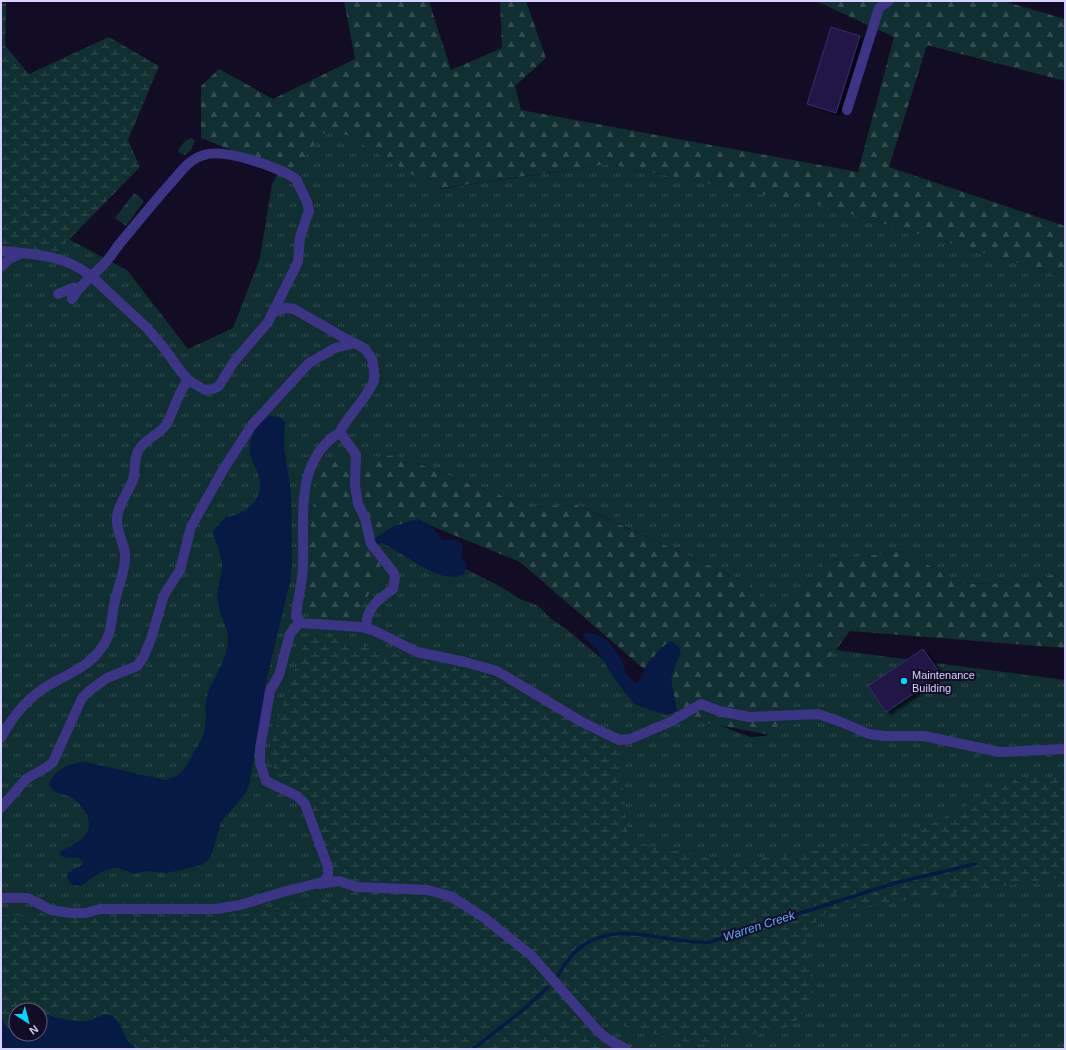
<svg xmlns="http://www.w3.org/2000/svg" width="1066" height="1050" font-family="Arial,sans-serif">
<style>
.grass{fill:url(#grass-tufts);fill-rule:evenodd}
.forest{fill:url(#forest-firs)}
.wetland{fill:url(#wetland-marsh)}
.water{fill:#061a45}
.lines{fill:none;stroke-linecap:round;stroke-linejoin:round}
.stream{stroke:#061a45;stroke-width:3.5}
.building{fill:#241847;stroke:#3b2875;filter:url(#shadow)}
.minor{stroke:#3c3587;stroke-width:10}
.poi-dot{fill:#00d7fc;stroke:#120d25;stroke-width:1.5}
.labels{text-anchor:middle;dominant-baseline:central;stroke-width:4;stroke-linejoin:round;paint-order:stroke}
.poi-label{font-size:11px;fill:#d9d1ff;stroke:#120d25;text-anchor:start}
.water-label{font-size:12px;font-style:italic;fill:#5fadff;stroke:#120d25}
</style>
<defs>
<pattern id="grass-tufts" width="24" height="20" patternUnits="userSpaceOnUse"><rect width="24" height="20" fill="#102f30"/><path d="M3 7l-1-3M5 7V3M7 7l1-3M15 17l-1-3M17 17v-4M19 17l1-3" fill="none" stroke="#324c4f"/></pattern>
<pattern id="forest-firs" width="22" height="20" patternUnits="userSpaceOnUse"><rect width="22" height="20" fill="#102f30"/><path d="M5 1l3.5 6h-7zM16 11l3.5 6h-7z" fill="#324c4f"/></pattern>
<pattern id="wetland-marsh" width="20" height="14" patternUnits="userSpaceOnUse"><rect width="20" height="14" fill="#102f30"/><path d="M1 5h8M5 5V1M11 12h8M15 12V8" fill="none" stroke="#324c4f"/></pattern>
<filter id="shadow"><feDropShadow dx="4.5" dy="2.5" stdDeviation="1" flood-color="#0009"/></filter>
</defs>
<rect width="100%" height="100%" fill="#120d25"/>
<g class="grass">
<path d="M311,113l129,76 168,-25 212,41 245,72v293l-39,13 -65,1 -57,-33 -79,10 -49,58 -26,-35 -172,-79 -48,2 -113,-44 -6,78 92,47 17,11 17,6 14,14 14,9 85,71 100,38 16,-1 62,-87 237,31v369h-1064v-826l43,3 83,44 61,79 45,-21 27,-70 12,-74zM16,1010h24v24h-24z"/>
<path d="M191,138l4,3 -4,9 -6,5 -4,-1 -3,-3c3,-6 6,-10 13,-13z"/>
<path d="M134,193l10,8 -18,25 -11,-8z"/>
</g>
<g class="forest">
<path d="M344,1h85l22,69 51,-22 -2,-47h26l20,57 -31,28 6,24 337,62 36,-135 -78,-36h187l62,18v62l-138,-36 -38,122 176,59v51l-245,-72 -212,-41 -172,25 -89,-54 -25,-2 -29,42 -92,-37v-52l18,-17 54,30 82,-40z"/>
<path d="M396,455l134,52 47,-2 173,79 26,35 49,-58 79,-10 57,33 65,-1 39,-13v78l-215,-17 -79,104 -105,-20 10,-71 -31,26 -125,-108 -103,-42 -43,19 8,33 -29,49 -38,-2 -14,-19 19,-139z"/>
</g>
<g class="wetland">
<path d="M6,3l-1,43 24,28 80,-37 50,29 -31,74 12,27 -85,87 -54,-4v-246z"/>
<path d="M307,632l186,43 126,72 9,94 100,21 175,-23 116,-61h46v99l-238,35 -22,20 9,65 -22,29 -94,19 -102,-26 -8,14 33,16h-483l-9,-5 -8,-18 -19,-11c-20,13 -41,-1 -62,1v-6h-24v24c-8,-3 -12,-10 -15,-17v-102l214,5 125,-25 -30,-87 -44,-49z"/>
</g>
<g class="water">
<path d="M270,416l10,1 5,5 -1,25 7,46 1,71 -2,18 -22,91 -19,112 -4,9 -24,28 -10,35 -9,8 -35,8 -21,-2 -12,3 -15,-6h-6l-12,4 -21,14 -8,-1 -5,-7 1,-5 14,-8 2,-2 -5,-5h-14l-4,-2 -1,-4c8,-5 17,-8 24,-15 12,-13 0,-32 -12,-39 -10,-6 -15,-2 -23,-13 3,-14 23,-23 36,-23l80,18c17,-3 22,-14 29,-28 5,-8 10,-15 11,-25 2,-10 -1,-20 2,-30 5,-19 21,-37 21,-57 0,-15 -9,-25 -10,-38 -2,-12 3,-24 4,-36 0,-14 -7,-23 -9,-35l13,-14c17,-1 37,-16 34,-36 -1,-8 -6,-16 -9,-23 -5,-16 5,-36 19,-42z"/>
<path d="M417,519l12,5 14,16 10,-1 10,5 -2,13 6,7 -3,10c-25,13 -60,-23 -83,-31l-5,2 -2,-6 18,-12z"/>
<path d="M583,633l12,1 13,7 14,19 4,13 8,10h3c5,-5 6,-11 9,-17 3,-5 20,-24 25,-25l8,6 2,7 -5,9 -5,16 6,32 -11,4 -32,-11 -18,-23 -20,-32 -12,-12z"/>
<path d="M48,1015c13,3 27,8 40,6 8,-2 16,-10 24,-5 13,8 10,27 26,33h-137v-32c8,19 21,17 39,17v-18z"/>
</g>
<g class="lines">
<g class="stream">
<path d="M556,978c6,-8 12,-20 20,-27 39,-35 89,-6 134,-9l185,-59 80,-19"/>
<path d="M473,1049l49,-38 26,-24"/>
</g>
</g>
<g class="building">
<path d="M831,27l29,9 -24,77 -29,-9z"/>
<path d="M923,649l18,26 -55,37 -18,-26z"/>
</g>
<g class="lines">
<g class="minor">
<path d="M847,110l32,-102 10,-7"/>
<path d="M1,251c32,3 64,4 90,25l56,52 17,20 18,25 9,9 14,8 8,-1 6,-3 14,-23 35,-41 30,-60 2,-25 9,-26 -2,-9 -11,-23c-18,-12 -71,-31 -92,-24 -15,4 -24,18 -34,29 -17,19 -33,39 -49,58 -6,7 -10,15 -17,22 -11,12 -24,20 -32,35"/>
<path d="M1,267l8,-8 13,-6"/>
<path d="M58,294l14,-6h6"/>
<path d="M275,311l11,-3 8,1 59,34"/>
<path d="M302,623l-6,-6c1,-17 7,-34 7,-51 2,-48 -10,-104 37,-134"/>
<path d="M1,738c10,-19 22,-35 40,-48 25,-17 51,-21 66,-51 6,-12 4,-25 8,-38 3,-16 11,-30 10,-47 -1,-12 -9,-23 -8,-35 1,-15 11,-26 16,-39 3,-10 0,-23 7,-32 6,-9 18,-13 25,-22 8,-11 11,-29 21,-43l5,-1"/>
<path d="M1,808l25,-29 21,-12 6,-5 29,-64 7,-7 18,-13 30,-12 6,-8 8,-19 13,-44 16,-25 11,-43 32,-57 29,-45 57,-62 26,-15 20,-5 10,6 7,10 2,12v10l-8,14 -21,28 -5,9 16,23 -1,30 3,19 7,14 6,26 23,29 1,5 -2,11c-14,10 -29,20 -26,40"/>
<path d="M319,884l20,-3 18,6 71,3 22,6 33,21 48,38 66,75 9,8 20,11"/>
<path d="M1,898h27l23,12 19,3h15l16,-4h115l24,-4 43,-13 40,-10 5,-6v-9l-23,-63 -8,-8 -31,-15 -6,-18v-14l10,-58 9,-16 11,-41 9,-11 62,4 14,4 42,21 48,10 32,9 85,51 37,18 11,-1 40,-17 31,-18 18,7 30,6 69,-3 23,8 28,12 15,2h40l75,16 66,-3"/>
</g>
</g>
<circle class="poi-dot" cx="904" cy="681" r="4"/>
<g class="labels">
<g class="poi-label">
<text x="912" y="675">Maintenance<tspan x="912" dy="13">Building</tspan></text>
</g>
<g class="water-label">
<text transform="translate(759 926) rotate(-18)">Warren Creek</text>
</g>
</g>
<rect width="1066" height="1050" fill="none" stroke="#d9d1ff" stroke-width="4"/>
<g transform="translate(28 1022) rotate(144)"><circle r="19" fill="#120d25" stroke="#625b7c"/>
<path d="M0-3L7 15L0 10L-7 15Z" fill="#00d7fc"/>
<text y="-6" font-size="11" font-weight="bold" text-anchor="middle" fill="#d9d1ff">N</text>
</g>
</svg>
